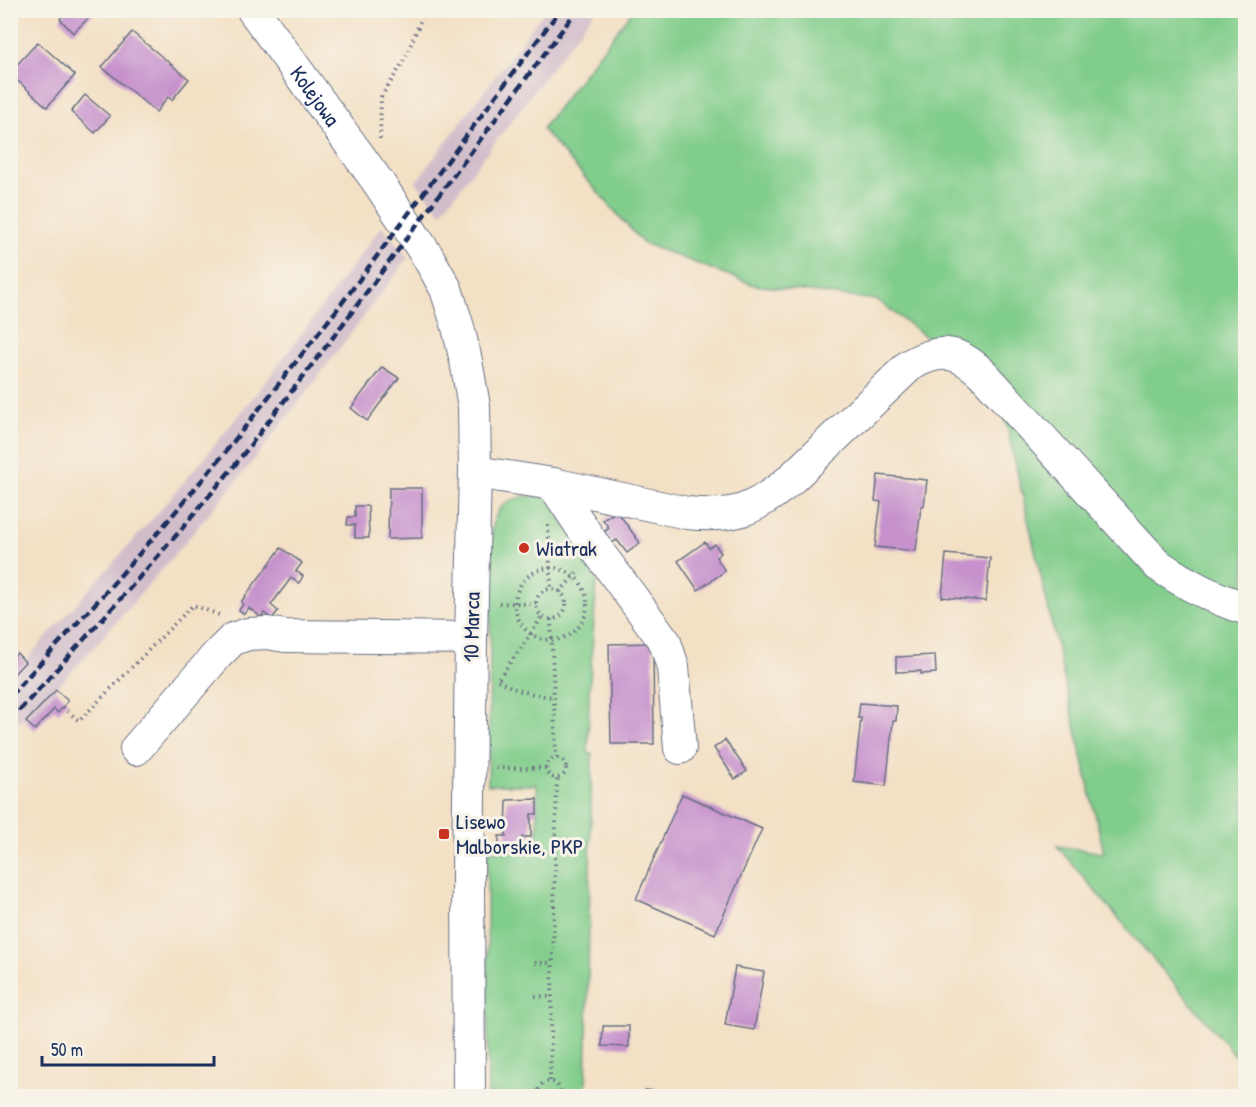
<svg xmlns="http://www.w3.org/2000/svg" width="1256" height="1107" font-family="'Patrick Hand',sans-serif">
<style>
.industrial{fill:#d1bdca}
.green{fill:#81cd8b;stroke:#4e7e74;stroke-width:1.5}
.building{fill:#c691cc}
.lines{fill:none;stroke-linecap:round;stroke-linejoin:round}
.minor-casing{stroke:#676d82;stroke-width:34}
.path{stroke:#676d82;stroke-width:4;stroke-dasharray:1.5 4.5;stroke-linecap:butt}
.minor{stroke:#fff;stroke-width:32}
.rail{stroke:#1b2f5e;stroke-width:4.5;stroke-dasharray:9 4.5;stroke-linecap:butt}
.poi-dot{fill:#c8321e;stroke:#f7f3e8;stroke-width:2}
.labels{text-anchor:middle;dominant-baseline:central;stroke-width:6;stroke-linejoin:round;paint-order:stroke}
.street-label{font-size:22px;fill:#1b2f5e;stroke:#f7f3e8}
.poi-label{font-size:22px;fill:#1b2f5e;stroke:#f7f3e8;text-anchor:start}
</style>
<rect width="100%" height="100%" fill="#f7f3e8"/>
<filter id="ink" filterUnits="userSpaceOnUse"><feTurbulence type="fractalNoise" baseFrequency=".0167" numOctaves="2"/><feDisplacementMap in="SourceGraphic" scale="12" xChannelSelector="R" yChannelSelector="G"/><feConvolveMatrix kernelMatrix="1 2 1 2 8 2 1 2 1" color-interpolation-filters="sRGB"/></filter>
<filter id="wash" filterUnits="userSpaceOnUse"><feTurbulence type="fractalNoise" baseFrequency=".008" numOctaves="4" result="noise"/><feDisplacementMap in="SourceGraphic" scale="24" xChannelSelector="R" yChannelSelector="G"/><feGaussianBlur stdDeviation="1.35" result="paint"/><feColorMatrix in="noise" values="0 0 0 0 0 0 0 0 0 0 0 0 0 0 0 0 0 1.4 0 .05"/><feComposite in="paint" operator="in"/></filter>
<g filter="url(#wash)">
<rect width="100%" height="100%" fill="#f3e0c5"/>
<g class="industrial">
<path d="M545,10l50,1 -154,202 -25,-31z"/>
<path d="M382,226l26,32 -109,144 -54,69 -59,70 -61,71 -99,110 -5,-4 -10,11 -1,-51 146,-163 58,-69 52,-65z"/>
</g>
<g class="green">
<path d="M632,11h613v1056l-188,-221 47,7 -105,-461 -122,-92 -123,-15 -111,-42 -101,-114z"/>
<path d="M525,496l24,1 48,79 -8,119 -1,58 4,1 -6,342h-98l-1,-245 51,-1 -1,-65h-49l4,-254c3,-22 11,-30 33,-35z"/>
</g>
<g id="blocks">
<g class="building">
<path d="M68,10h29l-24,23 -13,-14z"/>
<path d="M132,32l57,47 -17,21 -4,-3 -12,15 -54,-45z"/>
<path d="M38,42l37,33 -28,32 -37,-33v-2z"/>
<path d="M85,95l25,21 -15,17 -24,-21z"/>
<path d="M382,367l17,11 -32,43 -16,-13z"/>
<path d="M878,475l49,5 -3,26h-3l-5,45 -41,-4 6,-45 -6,-1z"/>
<path d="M389,488h33v50l-34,1z"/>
<path d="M355,506h13l1,32h-14v-13h-8l1,-8h7z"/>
<path d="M617,511l23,32 -13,10 -10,-13 -5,3 -8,-11 5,-4 -6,-8z"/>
<path d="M705,542l4,6 6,-4 6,9 -5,4 9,14 -27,19 -20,-29z"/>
<path d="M281,548l21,15 -6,8 7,5 -4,7 -8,-5 -20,27 7,6 -6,8 -8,-6 -3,4 -12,-9 -5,6 -5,-4 4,-6 -2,-2z"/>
<path d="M946,554l44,4 -4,43 -44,-4z"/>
<path d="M653,643l1,101h-43l-2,-100z"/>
<path d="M17,653l8,9 -15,16v-18z"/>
<path d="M935,655l1,18 -15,1v-3l-25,1v-15z"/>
<path d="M56,690l12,11 -10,12 -4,-4 -19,21 -9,-8z"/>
<path d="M860,703l37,3 -1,15h-3l-7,65 -32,-4 7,-64h-3z"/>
<path d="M725,740l22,31 -12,8 -21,-31z"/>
<path d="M682,794l80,35 -47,105 -79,-35z"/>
<path d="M537,799v15h-6v23h-9v12h-23v-13h7l1,-36z"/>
<path d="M735,967l29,5 -10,58 -29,-5z"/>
<path d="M603,1026h26v21l-27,-1z"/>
<path d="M645,1090l44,4v2h-44z"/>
</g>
</g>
</g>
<g filter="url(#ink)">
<use href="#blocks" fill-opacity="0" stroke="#676d82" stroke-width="1.5"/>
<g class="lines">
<g class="minor-casing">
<g id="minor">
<path id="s1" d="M253,10l125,172 50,75 18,32 12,38 8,34 8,45 1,66 -4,166 -3,239 1,219"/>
<path d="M475,472l78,12 134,29c47,5 66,-2 102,-32l121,-116c32,-18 49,-14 74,10l174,190c26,18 55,33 86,43"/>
<path d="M553,484l44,66 68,92 8,25 7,81"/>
<path d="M136,749l81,-94 16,-16 15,-5 19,-1 18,3 186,2"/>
</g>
</g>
<g class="path">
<path d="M380,139l1,-42 23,-36 21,-51"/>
<path d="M548,525l3,64"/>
<circle cx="551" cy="604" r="36"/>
<circle cx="551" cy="604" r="15"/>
<path d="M560,592l19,-22"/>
<path d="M499,603l37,1"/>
<path d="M551,619l5,139"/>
<path d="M499,678l32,-44 11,-18"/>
<path d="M498,680c17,11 35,15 56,17"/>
<path d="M63,707l16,14 114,-116 29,11"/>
<circle cx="556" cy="768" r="10"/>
<path d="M496,768h50"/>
<path d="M535,963h17"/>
<path d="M535,996l17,1"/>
<path d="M550,1081l7,-302"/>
<path d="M538,1096c-1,-20 24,-19 22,0"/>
</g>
<use href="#minor" class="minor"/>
<g class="rail">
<path d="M10,696l94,-102 57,-65 62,-74 116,-148 221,-297"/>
<path d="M10,721l106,-117 63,-72 56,-67 96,-125 246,-330"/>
</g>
</g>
</g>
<g class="poi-dot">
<circle cx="524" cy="548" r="6"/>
<rect x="438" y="828" width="12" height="12" rx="3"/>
</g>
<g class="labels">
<g class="street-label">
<text stroke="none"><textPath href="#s1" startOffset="106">Kolejowa</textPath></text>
<text transform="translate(471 627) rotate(-89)">10 Marca</text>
</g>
<g class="poi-label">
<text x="536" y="548">Wiatrak</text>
<text x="456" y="821">Lisewo<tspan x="456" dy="25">Malborskie, PKP</tspan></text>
</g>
</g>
<rect width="1256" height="1107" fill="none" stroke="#f7f3e8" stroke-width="36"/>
<path d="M42 1056v9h172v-9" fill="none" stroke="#1b2f5e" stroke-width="3"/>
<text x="51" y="1056" font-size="18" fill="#1b2f5e" stroke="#f7f3e8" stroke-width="4.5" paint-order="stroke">50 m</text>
</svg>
